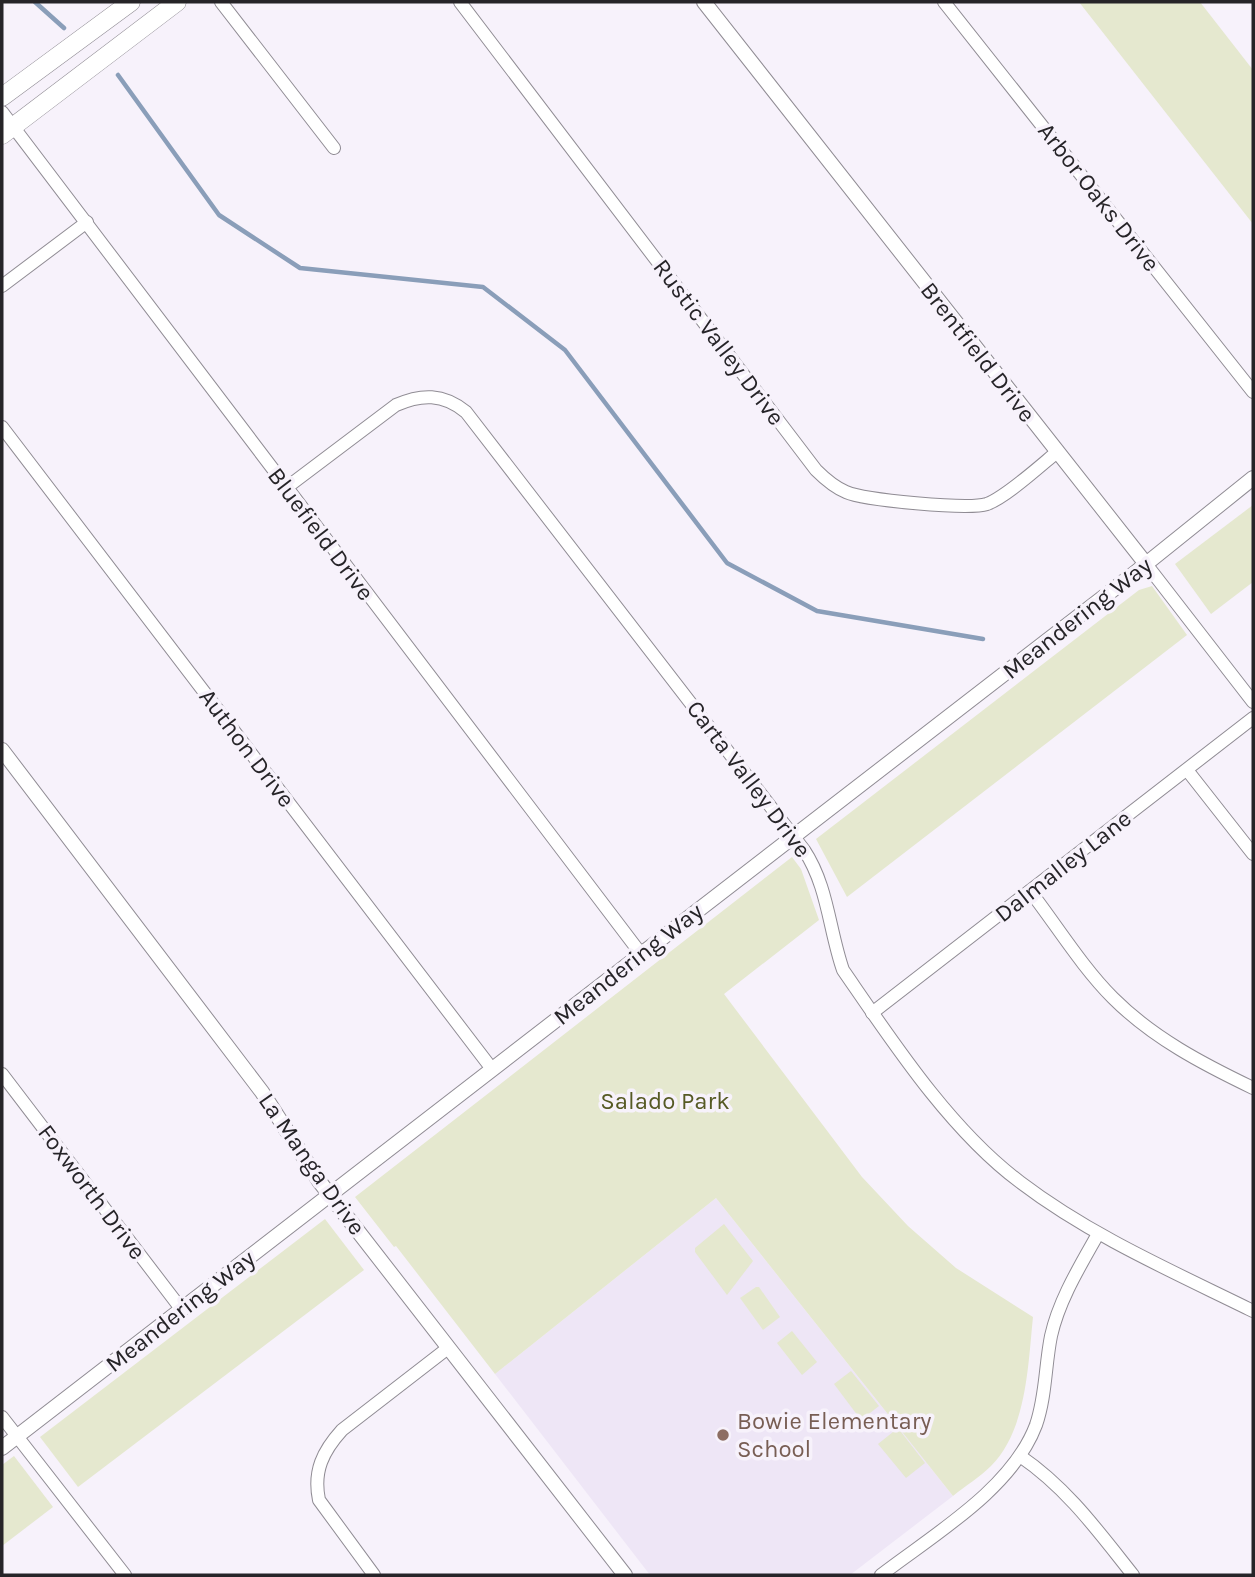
<svg xmlns="http://www.w3.org/2000/svg" width="1255" height="1577" font-family="Karla,sans-serif">
<style>
.built{fill:#eee6f6}
.green{fill:#e5e8cf}
.lines{fill:none;stroke-linecap:round;stroke-linejoin:round}
.stream{stroke:#8a9eb9;stroke-width:4.5}
.minor-casing{stroke:#908c94;stroke-width:14}
.tertiary-casing{stroke:#908c94;stroke-width:16}
.secondary-casing{stroke:#908c94;stroke-width:19}
.minor{stroke:#fff;stroke-width:12}
.tertiary{stroke:#fff;stroke-width:14}
.secondary{stroke:#fff;stroke-width:18}
.education-dot{fill:#8d6e63;stroke:#f7f2fb;stroke-width:2.5}
.labels{text-anchor:middle;dominant-baseline:central;stroke-width:7;stroke-linejoin:round;paint-order:stroke}
.street-label{font-size:24px;fill:#262428;stroke:#f7f2fb}
.park-label{font-size:24px;fill:#565a25;stroke:#f7f2fb}
.education-label{font-size:24px;fill:#785e54;stroke:#f7f2fb;text-anchor:start}
</style>
<rect width="100%" height="100%" fill="#f7f2fb"/>
<path class="built" d="M716,1198l237,298 -103,79h-200l-155,-201z"/>
<g class="green">
<path d="M1079,2h121l53,68v154z"/>
<path d="M1253,505v77l-42,32 -36,-50z"/>
<path d="M1152,586l35,49 -340,262 -31,-58 323,-249z"/>
<path d="M792,857l9,12 18,51 -95,74 138,183 46,49 48,42 77,49c-5,48 -6,113 -42,149 -11,11 -26,20 -38,30l-237,-298 -221,176 -99,-128 -2,1 -39,-50z"/>
<path d="M325,1219l39,51 -286,217 -38,-50z"/>
<path d="M724,1224l29,37 -26,34 -32,-43v-4z"/>
<path d="M756,1287h3l21,30 -17,13 -23,-32z"/>
<path d="M792,1331l25,31 -15,13 -25,-32z"/>
<path d="M851,1371l28,35 -18,14 -27,-36z"/>
<path d="M898,1428l27,35 -19,15 -28,-34z"/>
<path d="M14,1456l39,51 -51,39v-81z"/>
</g>
<g class="lines">
<g class="stream">
<path d="M35,2l29,26"/>
<path d="M118,75l101,140 81,53 183,19 82,63 162,213 90,48 166,28"/>
</g>
<g class="minor-casing">
<g id="minor">
<path d="M221,2l113,146"/>
<path d="M460,2l356,468c9,9 18,17 30,22 18,8 122,18 141,12 19,-7 53,-38 70,-52"/>
<path d="M944,2l309,390"/>
<path d="M2,112l639,842"/>
<path d="M2,286l85,-64"/>
<path d="M2,427l490,642"/>
<path d="M286,488l110,-83c25,-11 47,-12 70,7l338,438c24,36 25,80 39,120 49,71 107,160 177,212 71,54 154,90 233,129"/>
<path d="M1146,564l107,138"/>
<path d="M1187,770l66,84"/>
<path d="M1030,891c27,35 52,76 83,107 40,40 90,66 140,90"/>
<path d="M872,1013l381,-295"/>
<path d="M2,1074l180,236"/>
<path d="M2,1417l123,158"/>
<path d="M1020,1456c47,32 78,75 113,119"/>
<path d="M374,1575l-55,-75c-6,-29 4,-49 23,-70l106,-82"/>
<path d="M881,1575c52,-40 131,-86 155,-150 10,-29 9,-59 15,-89 8,-36 29,-70 47,-102"/>
</g>
</g>
<g class="tertiary-casing">
<g id="tertiary">
<path d="M704,2l442,562"/>
<path d="M2,750l260,342 57,89 306,394"/>
<path d="M2,1448l1134,-876 117,-94"/>
</g>
</g>
<g class="secondary-casing">
<g id="secondary">
<path d="M2,97l129,-95"/>
<path d="M2,135l175,-133"/>
</g>
</g>
<use href="#minor" class="minor"/>
<use href="#tertiary" class="tertiary"/>
<use href="#secondary" class="secondary"/>
</g>
<circle class="education-dot" cx="723" cy="1435" r="7"/>
<g class="labels">
<g class="street-label">
<text transform="translate(1099 197) rotate(52)">Arbor Oaks Drive</text>
<text transform="translate(719 342) rotate(53)">Rustic Valley Drive</text>
<text transform="translate(978 352) rotate(52)">Brentfield Drive</text>
<text transform="translate(321 534) rotate(53)">Bluefield Drive</text>
<text transform="translate(1077 618) rotate(-38)">Meandering Way</text>
<text transform="translate(247 748) rotate(53)">Authon Drive</text>
<text transform="translate(749 779) rotate(53)">Carta Valley Drive</text>
<text transform="translate(1063 866) rotate(-38)">Dalmalley Lane</text>
<text transform="translate(628 964) rotate(-38)">Meandering Way</text>
<text transform="translate(312 1164) rotate(55)">La Manga Drive</text>
<text transform="translate(92 1192) rotate(53)">Foxworth Drive</text>
<text transform="translate(180 1311) rotate(-38)">Meandering Way</text>
</g>
<g class="park-label">
<text x="665" y="1101">Salado Park</text>
</g>
<g class="education-label">
<text x="737" y="1421">Bowie Elementary<tspan x="737" dy="28">School</tspan></text>
</g>
</g>
<rect width="1255" height="1577" fill="none" stroke="#262428" stroke-width="7"/>
</svg>
